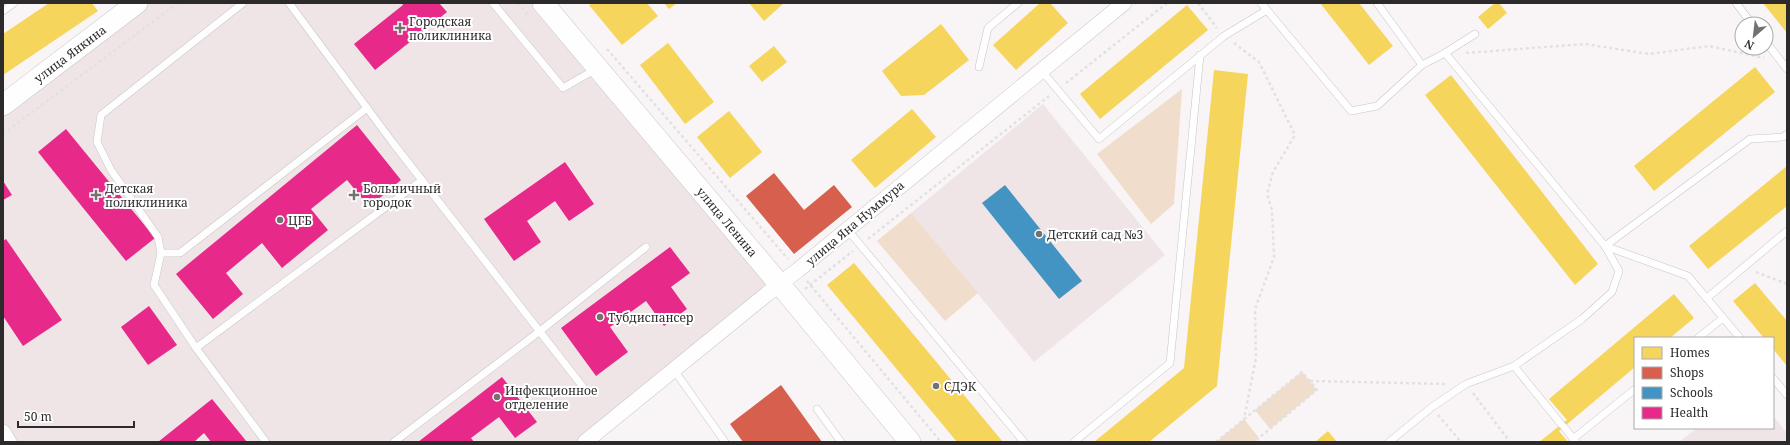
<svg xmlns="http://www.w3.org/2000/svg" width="1790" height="445" font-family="'Noto Serif',serif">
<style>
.built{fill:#efe5e6}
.green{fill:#f1ddcb}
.homes{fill:#f6d55c}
.shops{fill:#d6604d}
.schools{fill:#4393c3}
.health{fill:#e7298a}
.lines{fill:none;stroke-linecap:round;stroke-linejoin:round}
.lane-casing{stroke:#c8c6c6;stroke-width:8}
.street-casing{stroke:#c8c6c6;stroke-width:16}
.secondary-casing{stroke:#c8c6c6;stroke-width:22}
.path{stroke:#e1e1e1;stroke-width:2.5;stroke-dasharray:3 3;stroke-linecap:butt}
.lane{stroke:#fefefe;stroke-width:7}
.street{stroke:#fefefe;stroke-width:15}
.secondary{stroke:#fefefe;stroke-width:21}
.poi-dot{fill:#747171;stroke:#fff;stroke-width:1.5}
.labels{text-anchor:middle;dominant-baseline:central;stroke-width:4;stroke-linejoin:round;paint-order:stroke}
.poi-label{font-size:12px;fill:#2c2a2a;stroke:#fff;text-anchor:start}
.street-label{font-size:12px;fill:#2c2a2a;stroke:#fff}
</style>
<rect width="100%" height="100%" fill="#f9f5f6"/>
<g class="built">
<path d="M137,3h406l236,281 -194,158h-576l-6,-9v-328z"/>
<path d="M1043,104l122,151 -131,107 -123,-149z"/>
<path d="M1773,416l14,17v9h-108l18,-14h76z"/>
</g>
<g class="green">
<path d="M1182,89l-8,115 -23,20 -54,-70z"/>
<path d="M911,213l67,80 -33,28 -68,-80z"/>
<path d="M1302,372l15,18 -47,39 -15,-19z"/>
<path d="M1244,419l15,19 -5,4h-38z"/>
</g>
<g class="homes">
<path d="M49,3h43l6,8 -95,64v-41z"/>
<path d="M592,3h55l11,13 -36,29 -33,-40z"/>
<path d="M664,3h13l-8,6z"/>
<path d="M749,3h35l-20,18z"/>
<path d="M1040,3h10l18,20 -52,47 -23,-25z"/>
<path d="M1320,3h39l34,43 -24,19z"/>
<path d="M1495,3h4l8,10 -19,16 -10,-12z"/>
<path d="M1763,3h24v30z"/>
<path d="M1187,5l21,25 -108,89 -20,-25z"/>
<path d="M941,24l28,36 -45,35 -23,1 -19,-25z"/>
<path d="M668,43l46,59 -29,22 -45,-59z"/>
<path d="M774,46l13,16 -25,20 -13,-16z"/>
<path d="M1755,67l20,25 -121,99 -20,-25z"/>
<path d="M1214,70l34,4 -31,312 -68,56h-55l90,-74z"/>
<path d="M1451,75l147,189 -23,21 -150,-190z"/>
<path d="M912,109l24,28 -61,51 -24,-28z"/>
<path d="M729,111l33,41 -32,26 -33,-41z"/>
<path d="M1787,166v40l-79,63 -19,-23z"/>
<path d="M854,263l149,179h-46l-130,-157z"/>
<path d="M1755,283l32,38v45l-14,-17v-11h-9l-31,-37z"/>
<path d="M1674,294l20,24 -24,20h-35v29l-76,64 9,11h-29l28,-22 -18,-21z"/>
<path d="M1328,431l9,11h-22z"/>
</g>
<g class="shops">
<path d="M774,173l30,37 30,-25 18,22 -58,47 -48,-58z"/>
<path d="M781,385l41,57h-79l-13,-18z"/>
</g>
<path class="schools" d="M1005,185l77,96 -23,18 -77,-96z"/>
<g class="health">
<path d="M402,3h37l8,9 -72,58 -21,-26 49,-39z"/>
<path d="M357,125l44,55 -32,27 -22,-27 -36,29 17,21 -46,38 -20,-25 -36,30 17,21 -30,25 -37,-45z"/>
<path d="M66,129l89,109 -29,23 -88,-109z"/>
<path d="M565,162l29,42 -25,17 -14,-20 -28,20 14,21 -27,19 -30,-42z"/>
<path d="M3,181l9,14 -9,5z"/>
<path d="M6,239l56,81 -39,26 -20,-30v-75z"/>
<path d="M670,247l20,26 -19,14 16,22 -23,17 -18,-25 -36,26 18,25 -32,24 -35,-48z"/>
<path d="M149,306l28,39 -29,20 -27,-38z"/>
<path d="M502,377l35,45 -22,16 -16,-21 -28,21 3,4h-56z"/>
<path d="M212,399l35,43h-36l-7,-9 -10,9h-36z"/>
</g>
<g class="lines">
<g class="lane-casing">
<g id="lane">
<path d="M243,3l-142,112 -4,27 14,28 47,67 3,16 -7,32 42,63 70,94"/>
<path d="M289,3l104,140 190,244"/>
<path d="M493,3l70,85 33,-19"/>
<path d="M1261,3l90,108 26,-5 45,-41 23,-12 160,193 14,25 -7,21 -30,27 -68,47 -48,18 -34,23 -43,35"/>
<path d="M1377,3l45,62"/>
<path d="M1736,3l16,21"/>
<path d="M3,11l11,-8"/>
<path d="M1766,42l21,27"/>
<path d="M1445,53l30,-19"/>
<path d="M979,67l9,-39 30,-25"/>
<path d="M1041,70l58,69 125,-103 43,-26"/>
<path d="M847,229l177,213"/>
<path d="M1605,246l145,-107 33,-2 4,-3"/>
<path d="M1605,246l83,30 52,62"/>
<path d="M161,253h19l187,-145"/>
<path d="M1707,298l80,-67"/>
<path d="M1698,338l25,-20"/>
<path d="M196,348l226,-168"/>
<path d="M1514,366l47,58"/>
<path d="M674,370l51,72"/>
<path d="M1773,378l14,17"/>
<path d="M817,409l24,33"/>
<path d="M1564,427l12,15"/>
<path d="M1573,439l62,-50"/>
<path d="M394,442l146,-111 106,-84"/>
<path d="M1074,442l96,-79 30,-308"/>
</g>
</g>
<g class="street-casing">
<g id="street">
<path d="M3,432l6,10"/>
<path d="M585,442l182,-148 31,-24 326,-267"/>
</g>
</g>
<g class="secondary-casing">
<g id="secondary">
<path d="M543,3l249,296 118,143"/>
<path d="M3,105l134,-102"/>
</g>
</g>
<g class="path">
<path d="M518,3l10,12"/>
<path d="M1198,3l19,25"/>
<path d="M1234,43l25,19 36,73 -22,37 -6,22 5,16 2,47 -19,52 1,49 -12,61"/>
<path d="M607,49l181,210"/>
<path d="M1466,53l119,-9 64,10 60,-8 55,12"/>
<path d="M1066,83l101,-80"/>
<path d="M3,134l175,-131"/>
<path d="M868,239l181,-143"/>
<path d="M1756,272l31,12"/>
<path d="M807,281l134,161"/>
<path d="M805,289l48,-38"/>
<path d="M1310,381l136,3"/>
<path d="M1473,393l37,49"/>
<path d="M1438,415l23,27"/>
<path d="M1216,442l86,-70 15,18 -63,52"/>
</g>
<use href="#lane" class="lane"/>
<use href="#street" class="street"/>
<use href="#secondary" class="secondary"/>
</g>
<g class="poi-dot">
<path d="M398 22h4v4h4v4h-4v4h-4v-4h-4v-4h4z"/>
<path d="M94 189h4v4h4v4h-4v4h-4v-4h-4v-4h4z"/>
<path d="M352 189h4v4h4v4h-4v4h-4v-4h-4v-4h4z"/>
<circle cx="280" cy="220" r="4"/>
<circle cx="1039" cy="234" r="4"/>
<circle cx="600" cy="317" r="4"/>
<circle cx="936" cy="386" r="4"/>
<circle cx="497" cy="397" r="4"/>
</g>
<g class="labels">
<g class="poi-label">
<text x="409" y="21">Городская<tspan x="409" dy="14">поликлиника</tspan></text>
<text x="105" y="188">Детская<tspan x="105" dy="14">поликлиника</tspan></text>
<text x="363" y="188">Больничный<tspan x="363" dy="14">городок</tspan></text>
<text x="288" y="220">ЦГБ</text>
<text x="1047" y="234">Детский сад №3</text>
<text x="608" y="317">Тубдиспансер</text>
<text x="944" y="386">СДЭК</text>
<text x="505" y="390">Инфекционное<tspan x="505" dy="14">отделение</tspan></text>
</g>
<g class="street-label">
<text transform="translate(70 54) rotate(-37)">улица Янкина</text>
<text transform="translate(727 222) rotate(50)">улица Ленина</text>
<text transform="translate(855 223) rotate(-40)">улица Яна Нуммура</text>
</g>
</g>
<rect width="1790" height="445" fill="none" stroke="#2c2a2a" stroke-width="8"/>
<rect x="1634" y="337" width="140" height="92" fill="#ffffff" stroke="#abaaaa"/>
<rect x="1642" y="347" width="20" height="12" fill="#f6d55c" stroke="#abaaaa"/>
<text x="1670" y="357" font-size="12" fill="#2c2a2a">Homes</text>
<rect x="1642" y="367" width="20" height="12" fill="#d6604d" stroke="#abaaaa"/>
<text x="1670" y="377" font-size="12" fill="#2c2a2a">Shops</text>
<rect x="1642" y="387" width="20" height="12" fill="#4393c3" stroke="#abaaaa"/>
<text x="1670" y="397" font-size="12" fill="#2c2a2a">Schools</text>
<rect x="1642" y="407" width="20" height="12" fill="#e7298a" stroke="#abaaaa"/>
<text x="1670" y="417" font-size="12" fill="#2c2a2a">Health</text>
<g transform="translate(1754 36) rotate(208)"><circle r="19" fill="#ffffff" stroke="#abaaaa"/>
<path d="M0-3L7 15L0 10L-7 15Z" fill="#747171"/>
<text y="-6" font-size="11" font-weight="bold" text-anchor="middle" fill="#2c2a2a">N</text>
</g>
<path d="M18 421v6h116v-6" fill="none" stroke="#2c2a2a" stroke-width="2"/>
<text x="24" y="421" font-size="12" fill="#2c2a2a" stroke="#ffffff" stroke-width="3" paint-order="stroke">50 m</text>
</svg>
